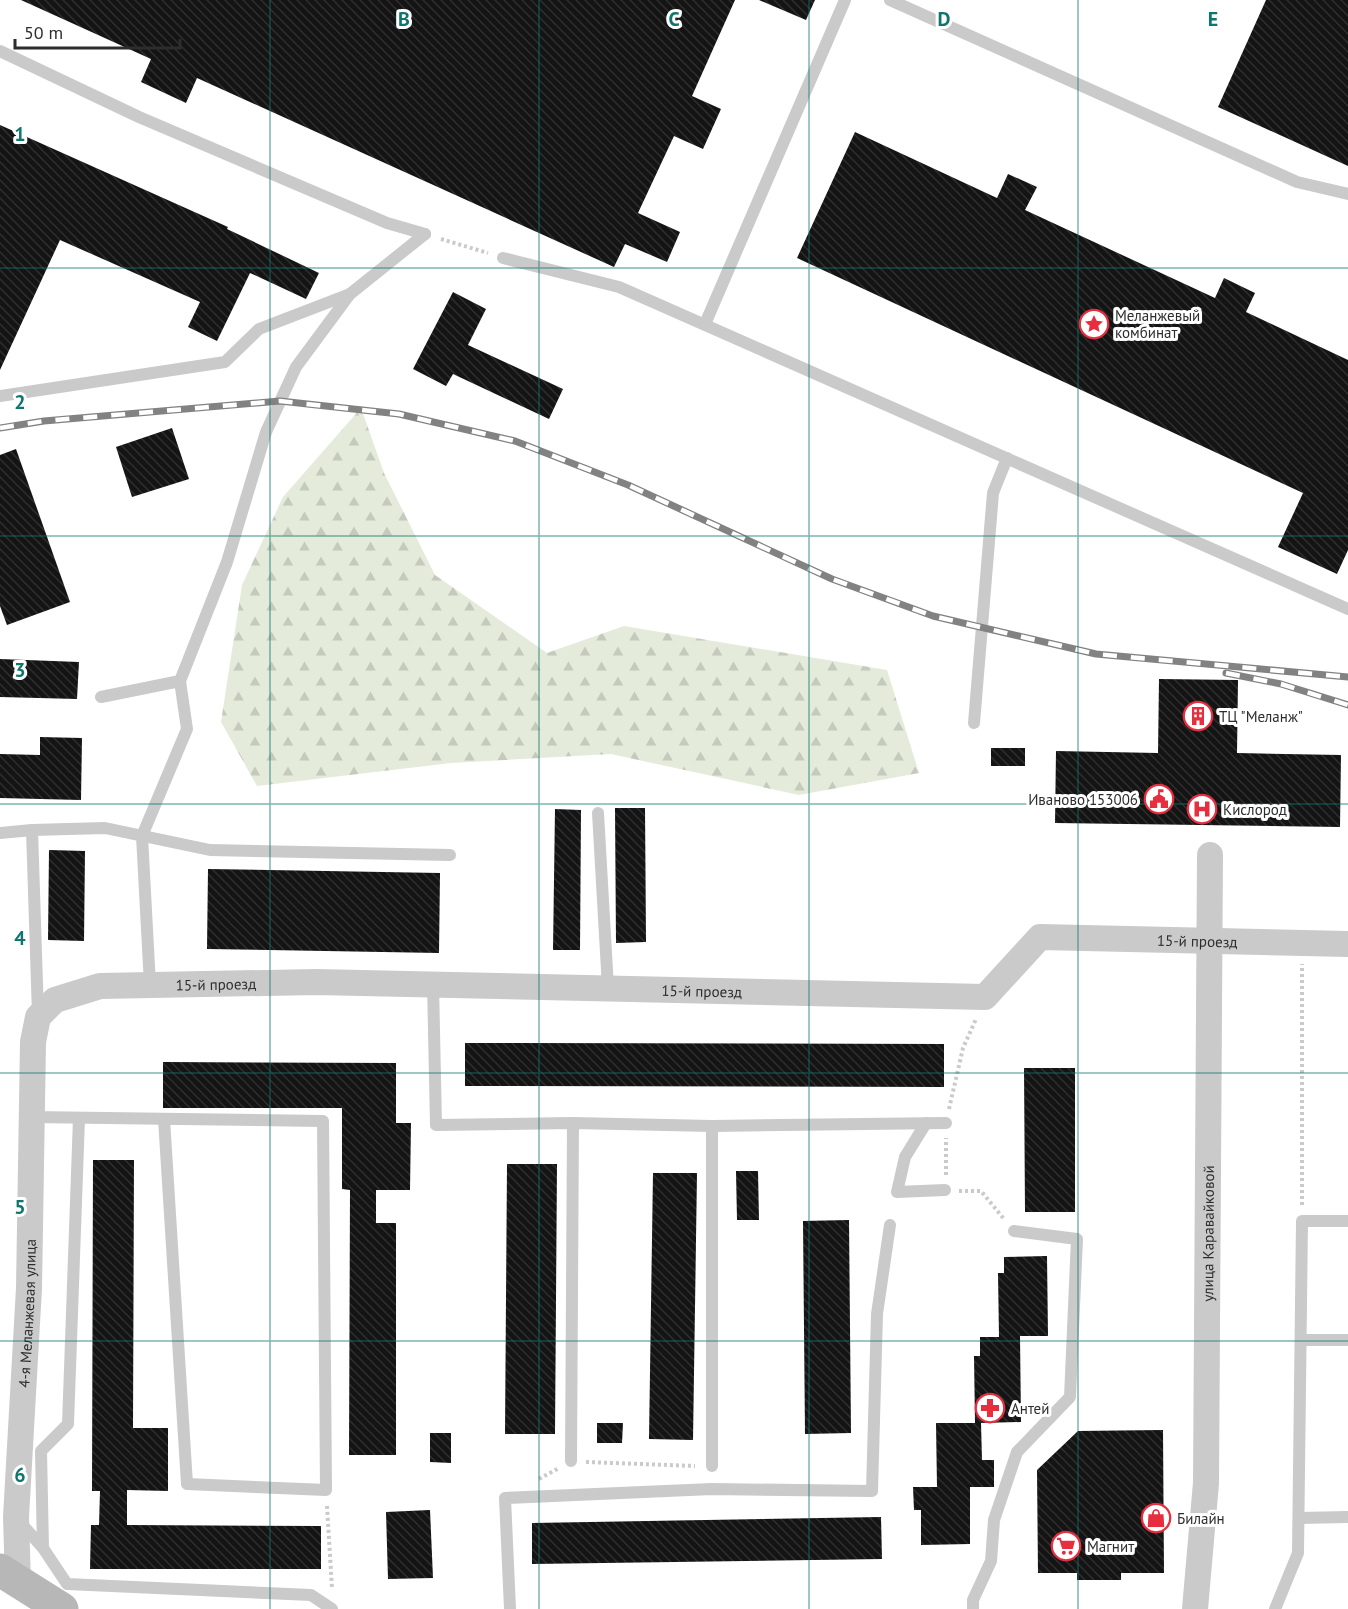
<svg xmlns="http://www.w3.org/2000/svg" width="1348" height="1609" font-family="'PT Sans',sans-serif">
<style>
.forest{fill:url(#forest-firs)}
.building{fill:url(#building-back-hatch)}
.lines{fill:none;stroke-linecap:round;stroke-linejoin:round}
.path{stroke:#cacaca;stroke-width:4;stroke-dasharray:3 3;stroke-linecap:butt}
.lane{stroke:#cacaca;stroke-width:12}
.street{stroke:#cacaca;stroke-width:26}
.secondary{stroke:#b7b7b7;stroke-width:33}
.rail-casing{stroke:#828282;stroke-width:7}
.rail{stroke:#fff;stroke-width:4.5;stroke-dasharray:14;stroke-linecap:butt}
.grid{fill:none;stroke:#0f766e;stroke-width:1.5;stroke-opacity:0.55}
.labels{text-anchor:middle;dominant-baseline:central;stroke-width:6;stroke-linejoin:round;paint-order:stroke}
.poi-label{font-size:15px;fill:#2d2d2d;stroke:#fff;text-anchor:start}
.street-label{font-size:15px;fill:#2d2d2d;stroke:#fff}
.grid-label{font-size:20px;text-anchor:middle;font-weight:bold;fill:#0f766e;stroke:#fff;stroke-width:6;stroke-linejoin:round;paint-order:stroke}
</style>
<defs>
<pattern id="forest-firs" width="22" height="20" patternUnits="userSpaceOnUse" patternTransform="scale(1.5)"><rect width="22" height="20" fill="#e4ebdb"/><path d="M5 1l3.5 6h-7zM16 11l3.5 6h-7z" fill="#c4cabc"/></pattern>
<pattern id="building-back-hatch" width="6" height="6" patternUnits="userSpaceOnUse" patternTransform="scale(1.5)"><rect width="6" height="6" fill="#141414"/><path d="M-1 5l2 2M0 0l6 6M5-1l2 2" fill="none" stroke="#2e2e2e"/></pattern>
</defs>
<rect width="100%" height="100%" fill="#fff"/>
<path class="forest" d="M361,408l23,65 51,102 112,78 77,-27 263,44 32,103 -120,22 -188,-41 -160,9 -194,23 -36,-64 21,-137 41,-88z"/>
<g class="building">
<path d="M21,0h714l-43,96 29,13 -18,40 -29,-13 -36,77 42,19 -13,30 -42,-18 -11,23 -417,-189 -11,25 -45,-21 10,-23z"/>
<path d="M759,0h56l-9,20z"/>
<path d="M1266,0h82v166l-130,-59z"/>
<path d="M0,125l228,102 -1,2 92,44 -13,26 -56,-26 -33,68 -29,-14 12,-25 -140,-62 -60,130z"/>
<path d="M855,132l142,66 11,-24 29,13 -12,23 190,88 9,-20 31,15 -9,19 102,48v190l-11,24 -59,-27 25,-54 -506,-235z"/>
<path d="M453,292l33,17 -18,36 95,44 -14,30 -96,-45 -7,12 -33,-17z"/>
<path d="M172,428l17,51 -57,18 -16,-50z"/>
<path d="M16,449l54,153 -63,23 -7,-19v-151z"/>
<path d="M0,659l79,3 -2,37 -77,-2z"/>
<path d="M1159,679l79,1 -1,73 104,2 -1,72 -285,-4 1,-72 102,2z"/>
<path d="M40,737l42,1 -1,62 -81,-2v-44l40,1z"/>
<rect x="991" y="748" width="34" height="18"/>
<path d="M615,808h30l1,134 -30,1z"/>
<path d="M555,809l26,1 -1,140h-27z"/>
<path d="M49,850l36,1 -1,90 -36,-1z"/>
<path d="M208,869l232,4 -1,80 -232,-4z"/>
<path d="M465,1043l479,1v43l-479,-1z"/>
<path d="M163,1062l233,1v60h15l-1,67h-34v33h20v232h-47l1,-265 -8,-1v-81h-179z"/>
<path d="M1024,1068h51v144h-50z"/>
<path d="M93,1160h41l-1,268h35v63l-41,-1v35l194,1v43h-231l1,-44h8l1,-34h-8z"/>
<path d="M507,1164h50l-2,270h-50z"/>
<path d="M736,1171h22l1,49h-22z"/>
<path d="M653,1173h44l-4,267 -44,-1z"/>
<path d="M849,1220l2,213 -46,1 -2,-213z"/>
<path d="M1047,1256l1,80h-28l1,86 -40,1 1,37h12v27h-24v57l-49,1v-35h-7l-1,-23h24l-1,-64h39l-1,-67h6v-19h19l-1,-64h6v-16z"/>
<path d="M597,1423h26l-1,20h-25z"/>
<path d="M1163,1430l1,143h-43v7h-44v-7h-39l-1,-103 41,-39z"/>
<path d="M430,1433h21v30l-21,-1z"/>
<path d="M430,1510l3,68 -45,1 -2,-67z"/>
<path d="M881,1517l1,42 -350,5v-41z"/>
</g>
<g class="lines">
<g class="path">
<path d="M441,239l47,14"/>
<path d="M949,1109l14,-61 13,-29"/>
<path d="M946,1175v-37"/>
<path d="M959,1191h22l23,28"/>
<path d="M1302,1205v-241"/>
<path d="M586,1462l109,4"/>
<path d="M539,1479l20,-11"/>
<path d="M327,1506l5,82"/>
</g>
<g class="lane">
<path d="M890,0l407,182 51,12"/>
<path d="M0,51l139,66 248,106 38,11"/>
<path d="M503,258l116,29 729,322"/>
<path d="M705,324l140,-324"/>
<path d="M0,396l225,-34 34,-33 91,-35 75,-60"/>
<path d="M101,697l79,-16 47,-119 39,-130 30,-65 54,-73"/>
<path d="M974,723l19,-230 14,-35"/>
<path d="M598,813l10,175"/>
<path d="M32,830l73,-2 105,22 240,5"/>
<path d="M0,833l32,-3 6,185"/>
<path d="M433,984l3,141 137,-2 139,3 234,-3"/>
<path d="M150,985l-8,-149 45,-107 -7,-48"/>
<path d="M31,1117l292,4 3,369 -139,-6 -23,-365"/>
<path d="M926,1123l-21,34 -8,35 48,-2"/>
<path d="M1302,1340h46"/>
<path d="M571,1461l2,-338"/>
<path d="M712,1466v-340"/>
<path d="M1299,1518l49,-1"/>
<path d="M19,1521l24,27 24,36 244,11 21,14"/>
<path d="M43,1548l-2,-97 27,-27 11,-306"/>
<path d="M510,1609l-5,-111 207,-9 160,2 5,-177 13,-89"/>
<path d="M973,1609v-9l18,-39 3,-41 23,-68 53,-55 7,-158 -63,-8"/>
<path d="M1275,1609l23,-56 4,-332h46"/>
</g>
<g class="street">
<path id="s1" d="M18,1583l-2,-66 13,-229 4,-246 5,-25 17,-17 45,-14 216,-4 669,15 55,-60 308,7"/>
<path id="s2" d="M1195,1609l11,-126 4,-628"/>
</g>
<path class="secondary" d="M0,1570l62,39"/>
<g class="rail-casing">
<g id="rail">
<path d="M0,428l44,-7 236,-20 119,13 116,27 113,44 204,94 101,37 163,38 252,23"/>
<path d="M1226,673l55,11 67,21"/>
</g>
</g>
<use href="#rail" class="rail"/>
</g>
<path class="grid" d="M270,0v1609M539,0v1609M809,0v1609M1078,0v1609M0,268h1348M0,536h1348M0,804h1348M0,1073h1348M0,1341h1348"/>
<defs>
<g id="sight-ring" transform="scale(1.5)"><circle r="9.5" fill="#fff" stroke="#e62e3e" stroke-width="1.5"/><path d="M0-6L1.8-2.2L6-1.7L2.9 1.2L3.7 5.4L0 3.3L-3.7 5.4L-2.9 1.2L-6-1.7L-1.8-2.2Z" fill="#e62e3e"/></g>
<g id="building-ring" transform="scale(1.5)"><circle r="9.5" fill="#fff" stroke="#e62e3e" stroke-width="1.5"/><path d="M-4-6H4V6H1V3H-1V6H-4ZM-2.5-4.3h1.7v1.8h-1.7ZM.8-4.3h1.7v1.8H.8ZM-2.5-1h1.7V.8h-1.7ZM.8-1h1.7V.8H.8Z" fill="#e62e3e"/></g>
<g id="civic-ring" transform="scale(1.5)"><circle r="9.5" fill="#fff" stroke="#e62e3e" stroke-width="1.5"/><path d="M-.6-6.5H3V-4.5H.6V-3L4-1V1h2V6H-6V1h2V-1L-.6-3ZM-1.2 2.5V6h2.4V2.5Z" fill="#e62e3e"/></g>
<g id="hospital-ring" transform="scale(1.5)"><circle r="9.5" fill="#fff" stroke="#e62e3e" stroke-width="1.5"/><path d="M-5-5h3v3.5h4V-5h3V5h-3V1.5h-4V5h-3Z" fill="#e62e3e"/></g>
<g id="pharmacy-ring" transform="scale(1.5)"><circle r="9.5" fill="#fff" stroke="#e62e3e" stroke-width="1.5"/><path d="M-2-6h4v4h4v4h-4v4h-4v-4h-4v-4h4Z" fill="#e62e3e"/></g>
<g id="shop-ring" transform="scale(1.5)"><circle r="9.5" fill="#fff" stroke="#e62e3e" stroke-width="1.5"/><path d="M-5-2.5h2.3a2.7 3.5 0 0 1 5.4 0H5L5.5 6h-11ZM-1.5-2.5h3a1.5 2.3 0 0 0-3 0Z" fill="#e62e3e"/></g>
<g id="supermarket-ring" transform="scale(1.5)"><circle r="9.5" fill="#fff" stroke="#e62e3e" stroke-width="1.5"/><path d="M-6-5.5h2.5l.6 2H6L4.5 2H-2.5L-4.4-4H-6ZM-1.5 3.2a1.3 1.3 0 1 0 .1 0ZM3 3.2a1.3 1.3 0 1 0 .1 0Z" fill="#e62e3e"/></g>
</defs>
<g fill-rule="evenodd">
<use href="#sight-ring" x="1094" y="324"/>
<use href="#building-ring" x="1198" y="716"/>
<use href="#civic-ring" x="1159" y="799"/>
<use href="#hospital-ring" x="1202" y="809"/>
<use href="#pharmacy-ring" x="990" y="1408"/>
<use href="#shop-ring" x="1156" y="1518"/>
<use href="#supermarket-ring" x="1066" y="1546"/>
</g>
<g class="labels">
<g class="poi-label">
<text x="1115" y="315">Меланжевый<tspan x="1115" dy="17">комбинат</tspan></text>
<text x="1219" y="716">ТЦ "Меланж"</text>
<text x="1138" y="799" text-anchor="end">Иваново 153006</text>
<text x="1223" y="809">Кислород</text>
<text x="1011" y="1408">Антей</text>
<text x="1177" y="1518">Билайн</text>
<text x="1087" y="1546">Магнит</text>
</g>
<g class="street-label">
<text stroke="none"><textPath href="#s1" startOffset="1762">15-й проезд</textPath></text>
<text stroke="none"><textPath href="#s1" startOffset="754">15-й проезд</textPath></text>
<text stroke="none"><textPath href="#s1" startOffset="1240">15-й проезд</textPath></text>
<text stroke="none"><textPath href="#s2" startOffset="376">улица Каравайковой</textPath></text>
<text stroke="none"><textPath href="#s1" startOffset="270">4-я Меланжевая улица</textPath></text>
</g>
</g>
<g class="grid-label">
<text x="404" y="26">B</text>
<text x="674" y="26">C</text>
<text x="944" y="26">D</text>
<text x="1213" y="26">E</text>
<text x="20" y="141">1</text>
<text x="20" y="409">2</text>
<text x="20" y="677">3</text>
<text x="20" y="945">4</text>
<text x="20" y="1214">5</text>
<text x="20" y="1482">6</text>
</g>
<path d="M15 39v9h165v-9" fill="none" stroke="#2d2d2d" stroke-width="3"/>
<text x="24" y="39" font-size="18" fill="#2d2d2d" stroke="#ffffff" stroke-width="4.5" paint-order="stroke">50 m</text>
</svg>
